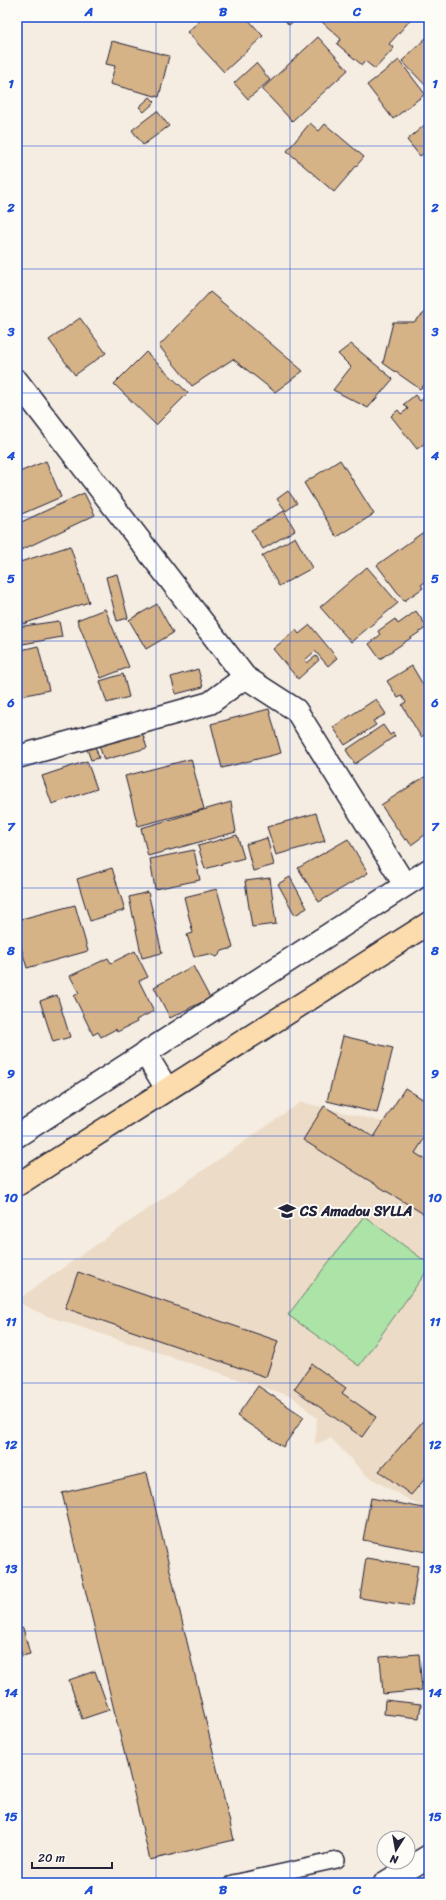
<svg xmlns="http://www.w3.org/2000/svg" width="446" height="1900" font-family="Sriracha,sans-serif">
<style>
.built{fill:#ecdbc6}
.green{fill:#ace3a6;stroke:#678270}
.building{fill:#d6b287;stroke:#22223b}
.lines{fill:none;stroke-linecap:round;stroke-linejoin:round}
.lane-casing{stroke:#22223b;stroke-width:18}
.street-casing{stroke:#22223b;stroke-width:25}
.primary-casing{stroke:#22223b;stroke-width:25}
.lane{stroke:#fdfcf7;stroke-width:15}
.street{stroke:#fdfcf7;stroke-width:22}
.primary{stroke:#fcdcac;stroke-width:22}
.grid{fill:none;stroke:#1d4ed8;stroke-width:1;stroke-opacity:0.55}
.labels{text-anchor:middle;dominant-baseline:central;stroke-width:4;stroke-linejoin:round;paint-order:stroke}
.poi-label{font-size:14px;font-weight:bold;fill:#22223b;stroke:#fdfcf7;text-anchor:start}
.neatline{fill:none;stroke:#1d4ed8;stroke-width:1.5}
.grid-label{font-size:13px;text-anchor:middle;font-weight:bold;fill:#1d4ed8}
</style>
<rect width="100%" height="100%" fill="#f5ede1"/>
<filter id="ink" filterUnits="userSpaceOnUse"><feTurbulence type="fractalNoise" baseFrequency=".025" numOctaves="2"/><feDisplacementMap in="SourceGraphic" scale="8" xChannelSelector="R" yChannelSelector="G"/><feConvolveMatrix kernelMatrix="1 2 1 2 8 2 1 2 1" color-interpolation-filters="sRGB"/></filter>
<g filter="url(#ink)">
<path class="built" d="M405,1088l24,15v408l-62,-35 -36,-38 -16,6 2,-26 -24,-21 -246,-81 -30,-14v-2l284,-198 82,20z"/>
<path class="green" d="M364,1216l65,48v4l-70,98 -71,-51z"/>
<g class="building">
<path d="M204,17h42l17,19 -39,36 -37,-40z"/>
<path d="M282,17h23l-5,4 -3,-3 -8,7z"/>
<path d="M325,17h88l-24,27 5,4 -19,21 -10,-8 -3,4 -25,-21 4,-5 -20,-18z"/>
<path d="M429,35v54l-27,-28z"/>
<path d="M318,37l30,33 -56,51 -30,-32z"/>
<path d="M112,41l57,15 -10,41 -49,-13 5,-18 -9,-2z"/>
<path d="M399,60l26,34 -32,25 -26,-34z"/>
<path d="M256,63l14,17 -22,19 -14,-16z"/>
<path d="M150,97l5,5 -11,10 -5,-5z"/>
<path d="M157,111l12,15 -26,19 -11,-15z"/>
<path d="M428,122l1,27 -9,7 -13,-16z"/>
<path d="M310,123l9,8 6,-7 39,33 -30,35 -47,-41z"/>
<path d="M429,273v10l-5,-3z"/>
<path d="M210,292l93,79 -28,21 -42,-33 -41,27 -33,-40z"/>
<path d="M429,309v71l-9,9 -37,-26 10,-41h21z"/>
<path d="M80,318l26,35 -31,22 -26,-35z"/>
<path d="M351,344l42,35 -25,29 -35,-18 18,-23 -13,-13z"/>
<path d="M146,352l42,41 -32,32 -42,-41z"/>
<path d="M429,394v46l-12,9 -26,-33 7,-6 3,4 7,-5 -4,-5 11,-9 5,6z"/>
<path d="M340,460l34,54 -37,23 -33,-54z"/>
<path d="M46,461l15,36 -44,19v-43z"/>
<path d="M288,491l9,12 -11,8 -9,-12z"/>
<path d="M84,493l11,22 -78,37v-28z"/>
<path d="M284,511l11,19 -32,19 -12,-19z"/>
<path d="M425,531l4,5v43l-8,6 2,3 -19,13 -27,-36z"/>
<path d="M295,537l17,31 -33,18 -17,-30z"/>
<path d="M70,546l19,56 -66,22 -6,-19v-42z"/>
<path d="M367,567l31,36 -47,39 -31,-35z"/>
<path d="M117,574l11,44 -11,3 -11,-44z"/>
<path d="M157,604l16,29 -27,16 -17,-29z"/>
<path d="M105,609l24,58 -28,11 -24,-58z"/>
<path d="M416,611l11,16 -47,32 -11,-15 11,-9 -2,-4 17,-12 3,5z"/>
<path d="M59,621l3,16 -45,8v-18z"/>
<path d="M310,625l27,33 -9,8 -13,-15 -10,9 2,3 9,-7 3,4 -21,19 -25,-30 23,-19 3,4z"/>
<path d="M38,646l11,44 -32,7v-46z"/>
<path d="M412,666l17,29v37l-8,5 -19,-32 4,-3 -4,-6 -4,2 -11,-17z"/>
<path d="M198,669l5,18 -27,7 -5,-17z"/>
<path d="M123,674l6,23 -22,6 -7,-22z"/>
<path d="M376,699l10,15 -13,7 3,4 -31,20 -12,-18z"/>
<path d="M269,709l12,44 -59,15 -11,-44z"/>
<path d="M383,725l7,10 3,-2 2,3 -40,28 -9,-14z"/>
<path d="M142,732l5,16 -43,12 -5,-15z"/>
<path d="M95,746l4,12 -8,2 -4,-11z"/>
<path d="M191,759l13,50 -66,17 -13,-50z"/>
<path d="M87,761l10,28 -45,15 -10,-28z"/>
<path d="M429,774v51l-3,2 3,5 -18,13 -4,-6 -2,1 -24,-35z"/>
<path d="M231,802l5,30 -88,24 -7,-28z"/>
<path d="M316,813l9,28 -49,14 -9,-28z"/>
<path d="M237,835l7,23 -39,11 -7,-23z"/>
<path d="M267,838l7,27 -21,6 -7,-27z"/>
<path d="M348,839l20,34 -49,29 -21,-34z"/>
<path d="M194,850l6,30 -45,9 -5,-30z"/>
<path d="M112,868l13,42 -35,11 -13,-42z"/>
<path d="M290,877l17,31 -12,7 -17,-31z"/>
<path d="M270,878l6,46 -24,3 -7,-46z"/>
<path d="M217,889l16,59 -11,3 -2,3 -3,3 -8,-3 -15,3 -7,-22 6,-2 -9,-36z"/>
<path d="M148,892l14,61 -20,5 -13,-61z"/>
<path d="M75,905l13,46 -61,17 -10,-34v-14z"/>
<path d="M135,951l13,26 -9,4 15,30 -18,9 1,2 -20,10 -1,-3 -15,8 -3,-5 -5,3 -19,-39 5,-3 -9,-17 38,-18 3,5z"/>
<path d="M193,966l17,32 -40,20 -16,-31z"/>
<path d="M57,995l13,42 -17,5 -13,-41z"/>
<path d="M343,1036l50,12 -16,65 -50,-12z"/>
<path d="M405,1088l24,15v28l-14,22 14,9v51l-2,3 -124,-76 21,-34 50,31z"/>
<path d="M429,1088v9l-4,-4z"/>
<path d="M78,1272l200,69 -12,36 -201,-69z"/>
<path d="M312,1364l34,24 -4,5 34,24 -14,20 -68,-48z"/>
<path d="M258,1386l46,31 -21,30 -46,-31z"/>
<path d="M429,1414v60l-18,21 -32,-24z"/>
<path d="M147,1473l87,367 -84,20 -88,-367z"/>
<path d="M371,1498l58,11v26l-3,17 -63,-12z"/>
<path d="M366,1558l52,8 -6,40 -52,-8z"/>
<path d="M23,1628l7,26 -8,2 -5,-19v-7z"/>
<path d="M419,1654l3,36 -39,4 -3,-37z"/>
<path d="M95,1671l14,39 -27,9 -13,-39z"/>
<path d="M385,1700l36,4 -2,14 -35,-4z"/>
</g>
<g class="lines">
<g class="lane-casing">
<path id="lane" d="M233,1883l104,-23"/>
</g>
<g class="street-casing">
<g id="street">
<path d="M17,381l228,296 51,33 109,175"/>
<path d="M17,757l193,-54 35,-26"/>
<path d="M145,1053l22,36"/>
<path d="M17,1136l412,-266"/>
<path d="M385,1883l44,-27"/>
</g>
</g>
<g class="primary-casing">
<path id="primary" d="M17,1185l412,-262"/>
</g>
<use href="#lane" class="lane"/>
<use href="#street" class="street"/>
<use href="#primary" class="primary"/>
</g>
</g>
<path class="grid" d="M156,17v1866M290,17v1866M17,146h412M17,269h412M17,393h412M17,517h412M17,641h412M17,764h412M17,888h412M17,1012h412M17,1136h412M17,1259h412M17,1383h412M17,1507h412M17,1631h412M17,1754h412"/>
<defs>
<g id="school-bare" transform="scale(1.38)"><path d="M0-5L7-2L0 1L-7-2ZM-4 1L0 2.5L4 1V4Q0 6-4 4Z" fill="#22223b" stroke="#fdfcf7" stroke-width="2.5" paint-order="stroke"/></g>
</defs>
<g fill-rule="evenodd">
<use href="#school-bare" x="287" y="1211"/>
</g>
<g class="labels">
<g class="poi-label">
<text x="300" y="1211">CS Amadou SYLLA</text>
</g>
</g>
<rect width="446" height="1900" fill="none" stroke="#fdfcf7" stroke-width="44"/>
<g transform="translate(396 1850) rotate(191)"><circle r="19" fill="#fdfcf7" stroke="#a5a5ac"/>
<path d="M0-3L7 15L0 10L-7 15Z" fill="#22223b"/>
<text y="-6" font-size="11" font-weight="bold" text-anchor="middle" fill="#22223b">N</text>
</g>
<path d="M32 1862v6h80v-6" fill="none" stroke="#22223b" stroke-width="2"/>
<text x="38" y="1862" font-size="12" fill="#22223b" stroke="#fdfcf7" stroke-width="3" paint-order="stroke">20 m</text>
<rect x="22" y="22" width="402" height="1856" class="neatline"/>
<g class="grid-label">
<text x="89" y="16">A</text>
<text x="223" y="16">B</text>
<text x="357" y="16">C</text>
<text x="11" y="88">1</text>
<text x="435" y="88">1</text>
<text x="11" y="212">2</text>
<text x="435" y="212">2</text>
<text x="11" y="336">3</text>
<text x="435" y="336">3</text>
<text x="11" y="460">4</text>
<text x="435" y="460">4</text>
<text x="11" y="583">5</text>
<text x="435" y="583">5</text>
<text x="11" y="707">6</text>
<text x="435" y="707">6</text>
<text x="11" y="831">7</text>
<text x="435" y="831">7</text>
<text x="11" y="955">8</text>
<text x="435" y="955">8</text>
<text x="11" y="1078">9</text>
<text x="435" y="1078">9</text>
<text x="11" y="1202">10</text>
<text x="435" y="1202">10</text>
<text x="11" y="1326">11</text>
<text x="435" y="1326">11</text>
<text x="11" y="1449">12</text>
<text x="435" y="1449">12</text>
<text x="11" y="1573">13</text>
<text x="435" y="1573">13</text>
<text x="11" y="1697">14</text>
<text x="435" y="1697">14</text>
<text x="11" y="1821">15</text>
<text x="435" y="1821">15</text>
<text x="89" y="1894">A</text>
<text x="223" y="1894">B</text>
<text x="357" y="1894">C</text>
</g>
</svg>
